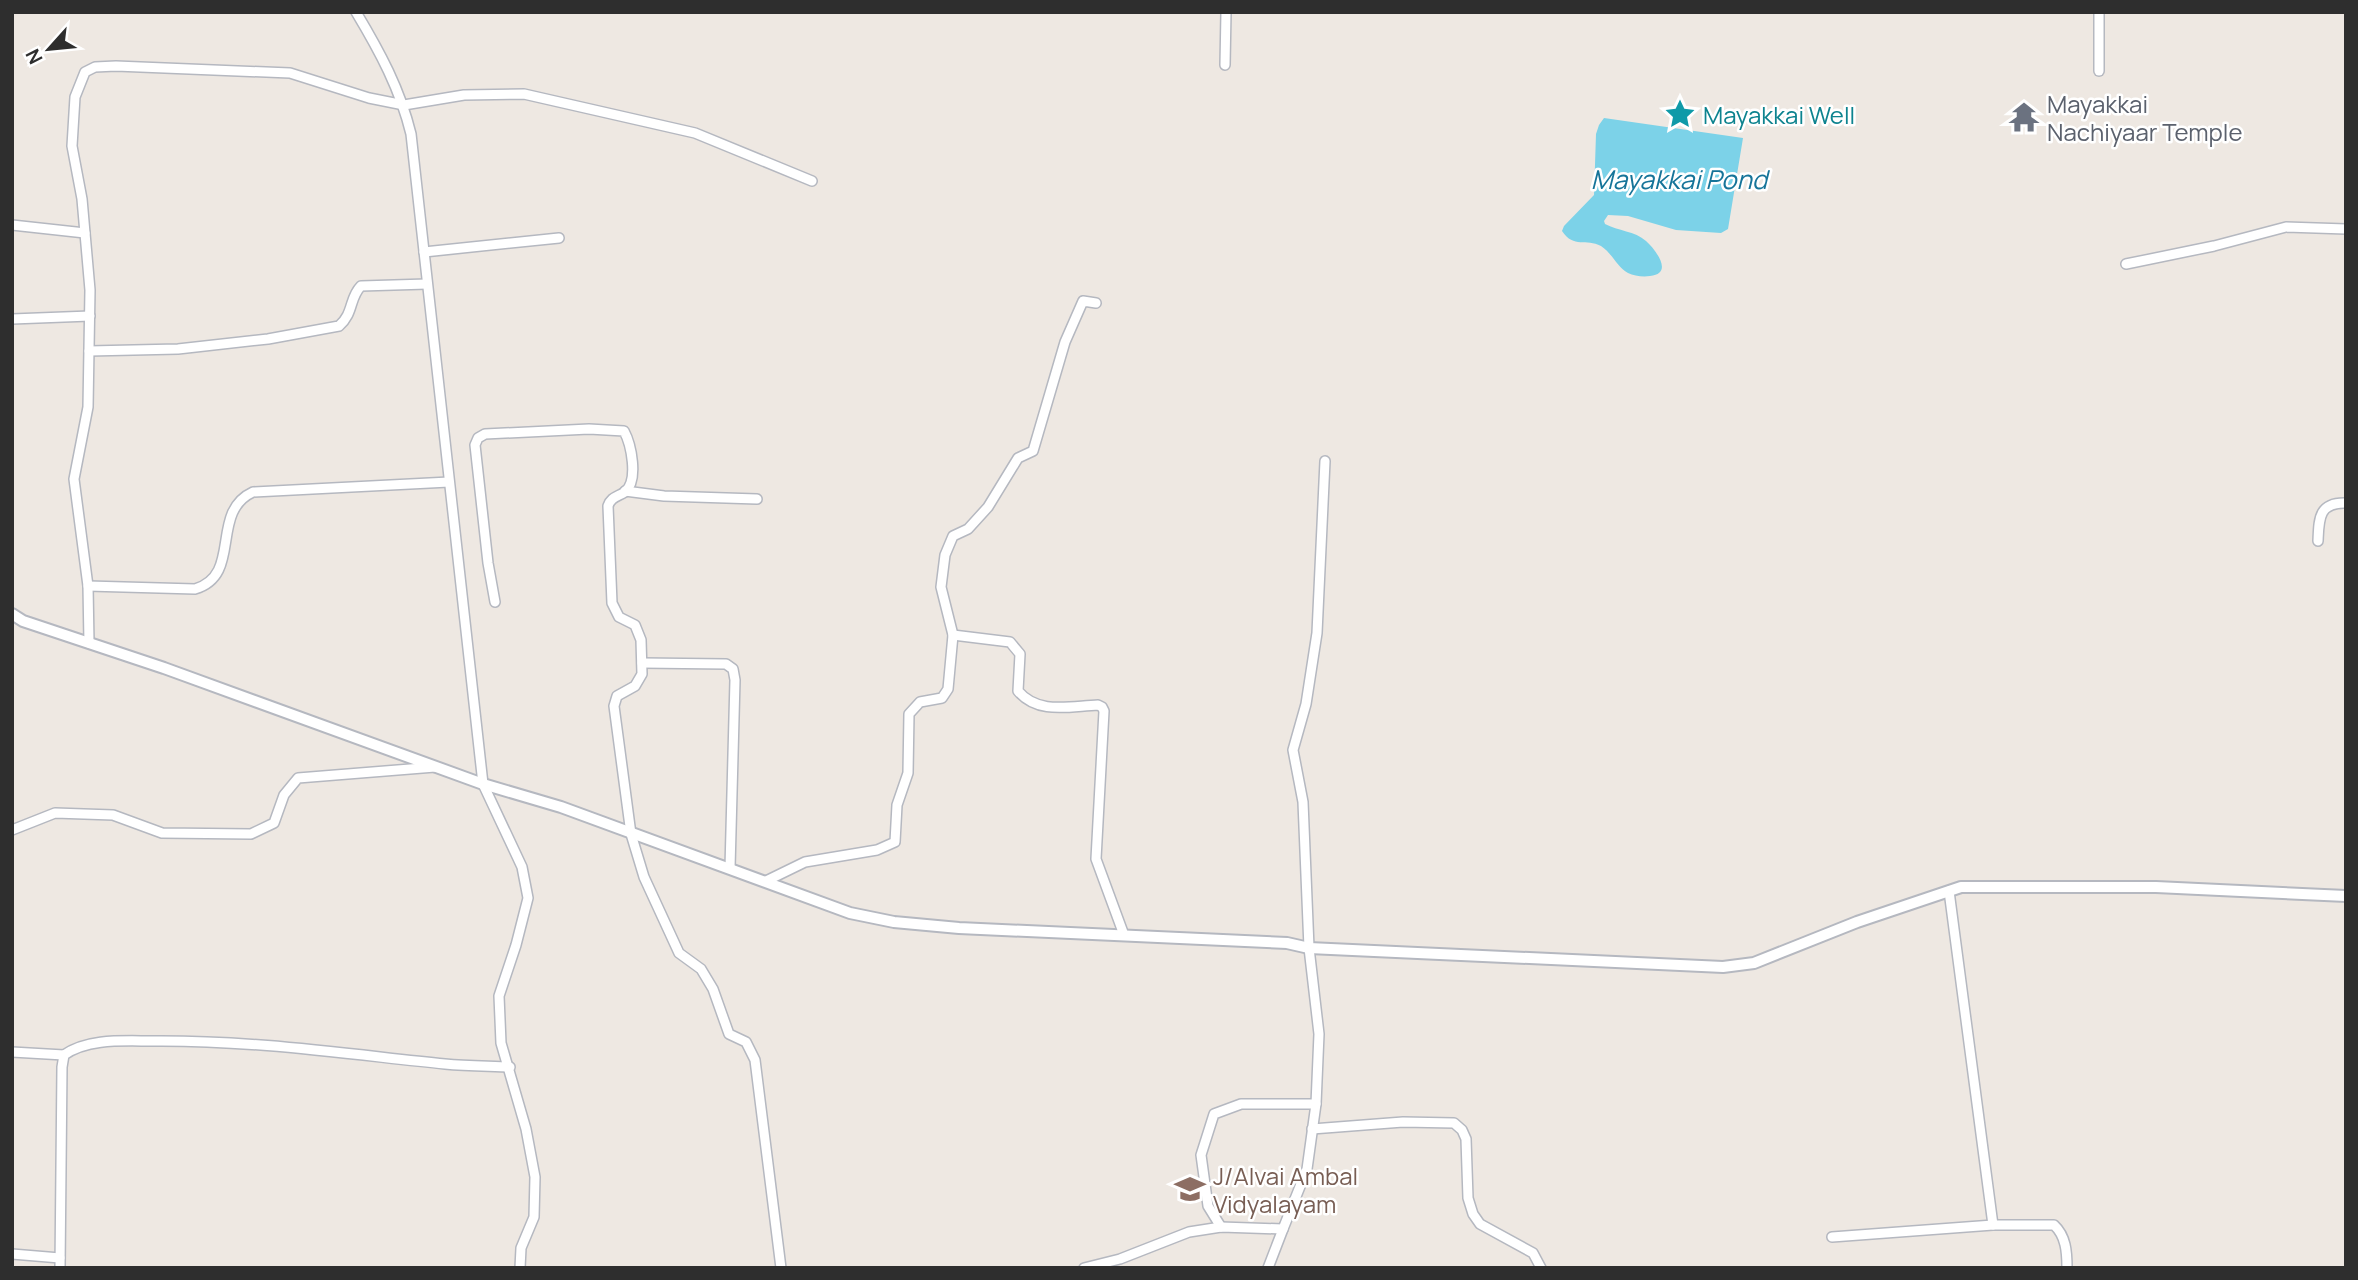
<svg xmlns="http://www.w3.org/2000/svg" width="2358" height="1280" font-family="Manrope,sans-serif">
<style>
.water{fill:#7cd2e8}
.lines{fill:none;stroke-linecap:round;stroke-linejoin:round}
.minor-casing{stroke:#b5b8c0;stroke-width:12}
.tertiary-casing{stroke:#b5b8c0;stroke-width:14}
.minor{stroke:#fff;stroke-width:9}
.tertiary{stroke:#fff;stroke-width:10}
.labels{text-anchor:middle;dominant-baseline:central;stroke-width:5;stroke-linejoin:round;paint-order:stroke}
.worship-label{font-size:24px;fill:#5b616d;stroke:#fff;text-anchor:start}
.culture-label{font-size:24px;fill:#0d838f;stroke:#fff;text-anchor:start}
.education-label{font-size:24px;fill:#785e54;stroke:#fff;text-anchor:start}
.water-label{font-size:26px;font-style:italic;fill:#167499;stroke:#fff}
</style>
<rect width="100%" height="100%" fill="#eee8e2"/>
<path class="water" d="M1604,118l139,20 -15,91 -7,4 -45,-3 -48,-14 -20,-1 -4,6 1,3c13,7 30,7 41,17 10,9 28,33 4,35 -7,1 -16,0 -22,-3 -11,-6 -16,-20 -27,-27 -15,-8 -27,3 -39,-15l2,-5 30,-31 2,-61 3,-9z"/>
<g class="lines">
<g class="minor-casing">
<g id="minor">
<path d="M356,12c24,40 44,77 55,122l72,650 39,83 6,31 -12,47 -17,51 2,47 25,86 9,48 -1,40 -13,31 -1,20"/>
<path d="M1225,65l1,-53"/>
<path d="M2099,71v-59"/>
<path d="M12,225l73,8"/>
<path d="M424,252l135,-14"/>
<path d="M2126,264l88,-18 72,-19 60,2"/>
<path d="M12,319l78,-3"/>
<path d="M89,351l89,-2 90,-10 71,-13c15,-13 10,-28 22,-40l66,-2"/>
<path d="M625,491l39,5 93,3"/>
<path d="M2318,541c1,-21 0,-39 28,-38"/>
<path d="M88,586l107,3c48,-14 14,-77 58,-97l196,-10"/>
<path d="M495,602l-7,-39 -13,-118 3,-7 7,-4 104,-5 35,2c7,13 15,49 1,61 -8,5 -14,5 -17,14l4,97 7,14 16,8 6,15 1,34 -7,12 -18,10 -3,10 17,128 13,43 35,76 22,16 12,20 16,45 17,8 9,18 26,208"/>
<path d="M953,635l57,7 10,12 -2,37c20,24 52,15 80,14l4,2 2,4 -8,148 28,76"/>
<path d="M89,643l-1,-57 -14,-107 14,-72 2,-117 -8,-91 -10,-53 3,-49 10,-25 10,-5 21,-1 174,7 79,25 35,7 60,-10 60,-1 171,39 117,48"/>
<path d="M642,663l84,1 7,5 2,11 -5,188"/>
<path d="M12,830l43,-17 58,2 49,18 89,1 23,-11 10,-28 14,-17 137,-11"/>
<path d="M766,881l39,-19 72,-12 18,-8 2,-37 11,-32 1,-59 11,-12 22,-4 6,-9 5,-54 -12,-48 4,-32 8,-19 15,-7 20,-22 30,-49 15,-7 32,-109 18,-41 13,2"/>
<path d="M1949,891l44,334"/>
<path d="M12,1052l52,3"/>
<path d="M1312,1129l91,-7 51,1 8,7 4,9 2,59 5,16 7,10 53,29 8,15"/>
<path d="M1221,1227l-13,-21 -7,-51 13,-41 27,-10h75"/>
<path d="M1832,1237l161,-12h61c12,11 13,27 13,43"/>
<path d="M12,1254l48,4"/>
<path d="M60,1268l2,-201 2,-12c24,-17 60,-14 88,-14 99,-1 195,13 293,23 22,2 43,2 65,3"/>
<path d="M1084,1268l36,-9 69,-27 32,-5 62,2 24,-60 9,-65 3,-70 -10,-86 -6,-146 -10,-52 13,-46 11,-71 8,-172"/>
<path d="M1268,1268l15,-39"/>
</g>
</g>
<g class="tertiary-casing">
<path id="tertiary" d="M12,614l11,7 141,47 319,116 78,23 289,106 44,9 65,6 328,15 22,5 414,19 31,-4 103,-41 104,-35h195l190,9"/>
</g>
<use href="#minor" class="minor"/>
<use href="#tertiary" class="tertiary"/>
</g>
<defs>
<g id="sight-bare" transform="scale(2.415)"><path d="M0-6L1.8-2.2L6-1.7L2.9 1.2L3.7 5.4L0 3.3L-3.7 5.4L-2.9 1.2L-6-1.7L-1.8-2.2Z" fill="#0f9aa8" stroke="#fff" stroke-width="2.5" paint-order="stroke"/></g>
<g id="temple-bare" transform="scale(2.415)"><path d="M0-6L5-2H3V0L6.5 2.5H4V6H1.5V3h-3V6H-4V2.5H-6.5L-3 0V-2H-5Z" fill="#6b7280" stroke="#fff" stroke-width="2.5" paint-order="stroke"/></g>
<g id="school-bare" transform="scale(2.415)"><path d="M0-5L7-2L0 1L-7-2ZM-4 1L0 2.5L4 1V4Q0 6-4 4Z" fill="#8d6e63" stroke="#fff" stroke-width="2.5" paint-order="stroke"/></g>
</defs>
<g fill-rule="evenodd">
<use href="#sight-bare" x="1680" y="114"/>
<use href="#temple-bare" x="2024" y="117"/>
<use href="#school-bare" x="1190" y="1189"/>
</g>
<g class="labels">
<g class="worship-label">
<text x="2047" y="103">Mayakkai<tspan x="2047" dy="28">Nachiyaar Temple</tspan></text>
</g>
<g class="culture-label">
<text x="1703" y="114">Mayakkai Well</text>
</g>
<g class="education-label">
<text x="1213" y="1175">J/Alvai Ambal<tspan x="1213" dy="28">Vidyalayam</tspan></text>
</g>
<g class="water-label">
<text x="1679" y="179">Mayakkai Pond</text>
</g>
</g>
<rect width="2358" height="1280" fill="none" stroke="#2e2e2e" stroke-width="28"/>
<g transform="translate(49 49) rotate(243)" stroke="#ffffff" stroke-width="5" paint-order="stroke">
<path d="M0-5L12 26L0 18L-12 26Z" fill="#2e2e2e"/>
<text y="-10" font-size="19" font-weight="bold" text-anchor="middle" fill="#2e2e2e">N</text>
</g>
</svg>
